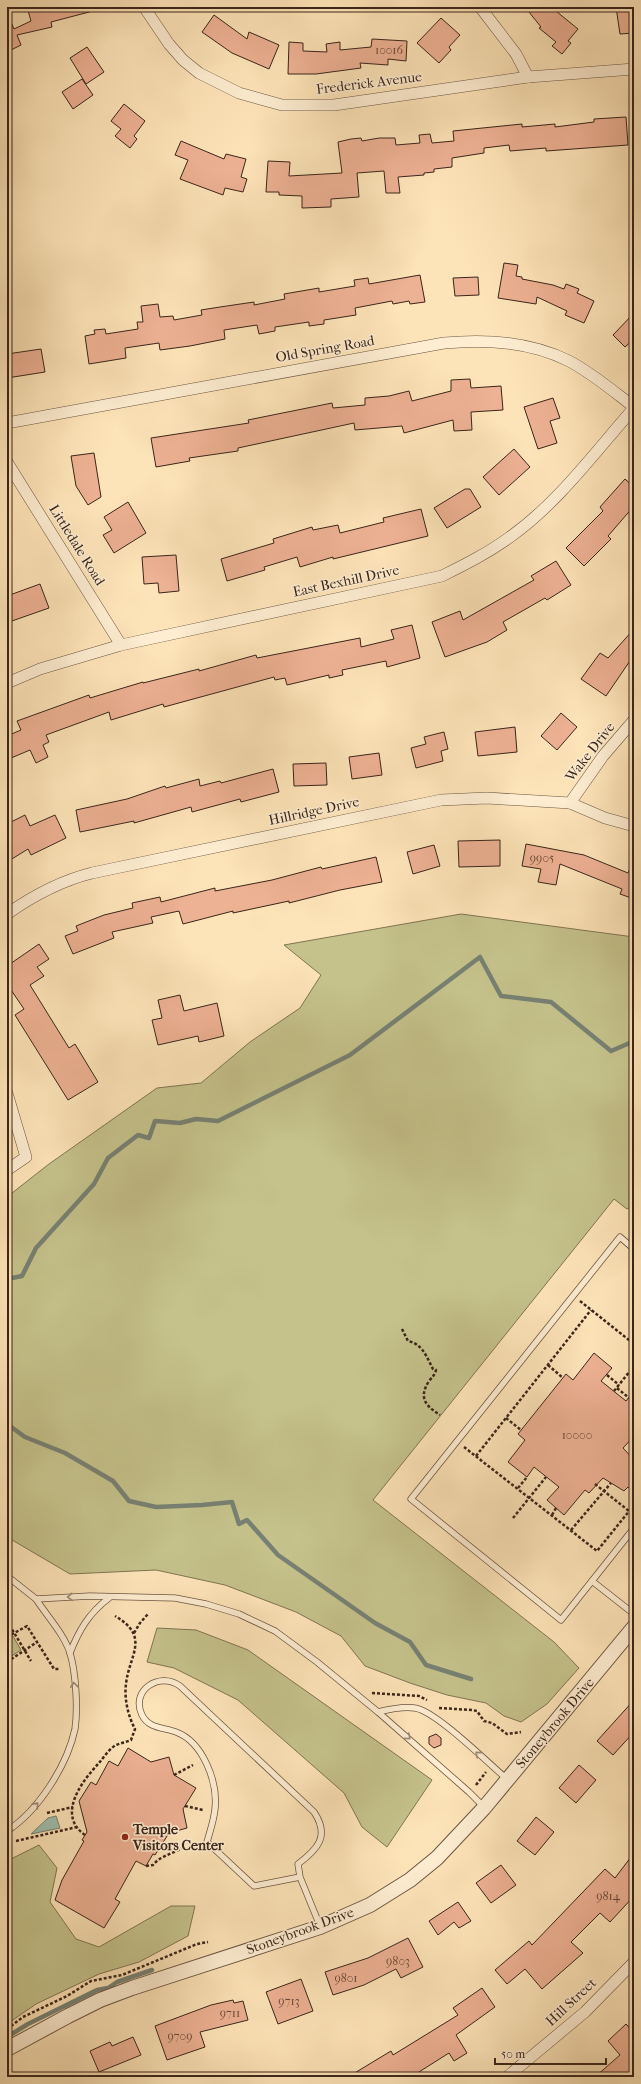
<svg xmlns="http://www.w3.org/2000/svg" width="641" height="2084" font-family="'IM FELL French Canon',serif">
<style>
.green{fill:#c5c28b;stroke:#807452}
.water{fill:#9fbfae;stroke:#778173}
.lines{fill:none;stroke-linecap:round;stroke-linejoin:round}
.stream{stroke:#778173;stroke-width:4.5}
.building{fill:#edb193;stroke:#3a251a}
.service-casing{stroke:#6b5542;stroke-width:7}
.minor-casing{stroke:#6b5542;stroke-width:12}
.tertiary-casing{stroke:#6b5542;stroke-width:16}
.path{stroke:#3a251a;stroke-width:2.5;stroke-dasharray:3 2;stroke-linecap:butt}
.service{stroke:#feedd1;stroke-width:5.5}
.minor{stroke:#feedd1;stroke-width:11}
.tertiary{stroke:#feedd1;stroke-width:14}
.oneway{stroke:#9c8976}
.poi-dot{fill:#8f2418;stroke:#feedd1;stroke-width:1.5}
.labels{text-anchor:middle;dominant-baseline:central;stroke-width:3;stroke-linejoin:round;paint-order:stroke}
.number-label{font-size:12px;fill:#674838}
.street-label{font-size:14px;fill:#3a251a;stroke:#feedd1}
.poi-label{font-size:14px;font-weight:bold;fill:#3a251a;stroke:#feedd1;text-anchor:start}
</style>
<rect width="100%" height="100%" fill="#fde4b8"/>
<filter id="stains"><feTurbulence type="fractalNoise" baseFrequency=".005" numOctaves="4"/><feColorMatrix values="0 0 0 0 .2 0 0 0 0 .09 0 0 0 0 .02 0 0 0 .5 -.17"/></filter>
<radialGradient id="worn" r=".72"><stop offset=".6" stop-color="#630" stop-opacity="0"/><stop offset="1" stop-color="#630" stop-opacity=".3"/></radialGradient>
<g class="green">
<path d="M461,914l173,23v269l-7,3 -13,-10 -241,301 181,142 25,26 -32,36 -26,18 -17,-6 -18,-13 -39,-8 -37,-12 -45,-17 -24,-30 -45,-24 -71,-27 -69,-15 -86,4 -63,-37v-340l42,-33 108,-76 44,-5 49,-41 50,-34 21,-33 -37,-30z"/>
<path d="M157,1628l39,2 52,20 184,130 -45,67 -25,-20 -18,-34 -106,-93 -64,-32 -27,-6z"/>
<path d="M13,1636l8,14 -14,9v-19z"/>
<path d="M39,1845l18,23 -7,34 26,37 23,8 72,-41h24l-7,30 -49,26 -40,12 -63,30 -29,20v-163z"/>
</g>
<path class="water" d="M56,1816l4,12 -29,6 17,-16z"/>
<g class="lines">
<g class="stream">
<path d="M7,1279l15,-3 14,-28 58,-64 14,-26 30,-23 11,3 6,-17 25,2 16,-4 22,2 132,-66 130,-98 21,39 50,6 60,49 21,-9 2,1"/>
<path d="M7,1424l18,13 40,16 48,28 16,20 27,6 46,-2 30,-3 7,22 8,-4 31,35 97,68 35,19 16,23 45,14"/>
<path d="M7,2037l21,-13 69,-34 11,-2 9,-6 35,-12"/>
</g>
</g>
<g class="building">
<path d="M27,7h65l1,4 -42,11 1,5 -35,8 4,10 -14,7v-39l7,16 17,-8z"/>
<path d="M525,7h26l27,22 -10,12 3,2 -9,11 -10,-8 4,-4 -17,-14 2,-1z"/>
<path d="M616,7h13l1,11 4,-1v16l-14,1z"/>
<path d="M214,15l33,24 2,-7 30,13 -10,24 -37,-16 -30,-21z"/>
<path d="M441,18l19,17 -11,12 2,3 -12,13 -22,-20z"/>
<path d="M372,39l35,2 -1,20 -18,-2v6l-28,-2 1,5 -45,6h-28l1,-32 14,1v8l24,1 -1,-8 14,-2v8l31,-3z"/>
<path d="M87,47l17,25 -18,12 -16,-26z"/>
<path d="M82,79l11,16 -20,14 -11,-17z"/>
<path d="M124,104l21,17 -11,15 3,3 -7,9 -15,-12 6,-7 -10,-8z"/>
<path d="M626,117l2,28 -82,6v-3l-36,3 -1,-6 -25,3v5l-32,5v9l-18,2v3l-10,1v2l-26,2 2,16h-14l-2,-22 -27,2 2,24 -28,2v8l-29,1v-12l-23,-1v-3h-13l2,-31 22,1 -1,14 53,-3 -4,-31 13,-3 10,-1 1,3 17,-3h16l1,7 24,-2 -1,-8 11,-1 2,9 22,-2 -1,-10 69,-7v3l33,-3v3l39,-5v-3z"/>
<path d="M181,141l43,18 2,-5 20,5 -5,18 6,2 -4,13 -18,-4 -2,7 -43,-16 8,-19 -13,-5z"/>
<path d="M504,263l14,2 -2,11 6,1v2l31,6 11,4 2,-5 13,5 -2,4 17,8 -10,22 -19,-8 2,-4 -30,-14 -1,7 -38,-6z"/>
<path d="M420,275l5,27 -15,2 -1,-3 -16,3 -1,-3 -37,7 1,7 -32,5v4l-15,2v-4l-34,5v4l-16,3 -2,-9 -33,5 1,9 -35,7 -30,4 -1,-7 -34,5 1,10 -37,6 -4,-28 10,-2 -1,-4 11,-1 1,5 32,-5 -1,-7h6l-2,-16 17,-2 2,13 13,-1 1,4 28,-5 -1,-5 19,-3 34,-5v3l31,-6 -1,-5 35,-6v4l36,-6 -1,-6 14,-2 1,6z"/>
<path d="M478,277l1,18 -24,1 -2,-18z"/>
<path d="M634,313v26l-9,8 -12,-12z"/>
<path d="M41,349l4,23 -38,6v-24z"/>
<path d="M470,379l1,9 30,-2 2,24 -32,2 1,18 -18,1 -1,-11 -49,13 -2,-7 -47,4 -1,-7 -116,25v3l-49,7 1,3 -34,6 -5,-29 98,-15 -1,-3 84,-17 1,5 32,-3v-7l24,-2 20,-5 3,10 39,-10v-11z"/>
<path d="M553,398l7,20 -10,3 7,22 -19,6 -14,-42z"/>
<path d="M514,449l16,18 -31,28 -16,-18z"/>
<path d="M94,453l7,44 -13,8 -12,-19 -5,-30z"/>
<path d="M625,479l9,8v19l-26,30 3,3 -27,27 -18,-18 37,-37 -3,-4z"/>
<path d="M465,489h5l11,18 -34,21 -13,-20z"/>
<path d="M128,502l18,31 -32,20 -11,-18 9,-5 -8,-13z"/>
<path d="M421,509l7,27 -95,23v-2l-33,10 -3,-10 -33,10 1,3 -38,11 -6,-22 53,-16 -1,-4 39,-12 1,3 25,-5 2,8 44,-11 -1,-4z"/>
<path d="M176,555l3,36 -20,2 -1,-10 -14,1 -2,-27z"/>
<path d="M556,561l15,24 -24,15 -2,-2 -42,24 4,8 -20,12 -42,15 -13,-35 28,-11 3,9 71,-40 -3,-4z"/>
<path d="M40,584l9,24 -40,14 -2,-7v-19z"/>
<path d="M412,625l8,33 -33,9 -1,-6 -44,9 1,5 -14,3v-3l-42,10 -2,-7 -10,2 -1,-3 -110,30 -1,-3 -52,16 -2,-8 -63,23 3,7 -6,3 5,12 -12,6 -6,-13 -19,8 -4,-9v-13l14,-6 -4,-9 72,-26 1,3 53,-16v1l56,-14v2l57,-16 1,3 103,-20 1,9 33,-8 -3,-9z"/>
<path d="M634,629v26l-28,41 -25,-17 19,-26 8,5z"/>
<path d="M561,713l16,14 -20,23 -16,-14z"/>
<path d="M515,727l2,25 -39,4 -3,-24z"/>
<path d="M444,732l4,17 -7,2 2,10 -27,7 -5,-20 15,-4 -2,-7z"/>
<path d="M379,753l3,22 -30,4 -3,-22z"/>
<path d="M326,763l1,22 -33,1 -1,-22z"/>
<path d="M273,769l6,23 -38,10 -1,-3 -48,13 -1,-5 -57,16v-2l-54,11 -4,-22 51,-11 38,-13 1,2 33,-9 1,7 20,-5 1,2z"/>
<path d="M25,815l5,11 25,-11 11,23 -35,17 -3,-6 -21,13v-38z"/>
<path d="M500,840v26l-41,1 -1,-26z"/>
<path d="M526,844l58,11 44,18 6,-14v40l-14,-5 2,-5 -62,-25 -4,21 -18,-3 3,-13 -19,-3z"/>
<path d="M434,845l6,21 -27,8 -6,-22z"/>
<path d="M376,857l6,25 -42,8 -51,13v-2l-56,12v-2l-50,13 -4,-13 -28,6 2,6 -41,9 2,6 -41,16 -8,-18 13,-5 -2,-5 28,-11 29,-7 -1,-5 28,-6 1,5 54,-14v3l57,-11 49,-13 1,2z"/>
<path d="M39,944l10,15 -12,8 7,9 -14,9 39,63 6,-4 23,38 -30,18 -53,-85 9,-6 -17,-25v-18z"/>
<path d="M180,995l4,16 33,-8 7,33 -25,6 -1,-6 -40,9 -6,-25 10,-2 -4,-18z"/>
<path d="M594,1353l18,15 -11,13 25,20 8,-10v45l-11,12 11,12v31l-6,-4 -4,4 -21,-13 -14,15 -4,-3 -21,25 -17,-15 12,-13 -25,-20 -7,10 -19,-15 17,-22 -7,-6 48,-60 7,6z"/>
<path d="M634,1700v32l-21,23 -16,-14z"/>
<path d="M436,1734l5,4v7l-7,3 -5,-4v-7z"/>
<path d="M128,1748l23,14 18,-5 5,18 22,13 -13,21 4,19 -18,5 -14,22 -2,-1 -7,12 -10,-5 -21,38 5,3 -16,26 -49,-28 7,-20 22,-39 -2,-1 5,-8 -8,-31 12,-19 5,3 13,-24 9,5z"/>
<path d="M579,1765l17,15 -20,23 -17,-15z"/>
<path d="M536,1817l18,15 -19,23 -18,-14z"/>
<path d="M634,1853v43l-24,26 -10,-9 -29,29 12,11 -41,36 -17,-20 -18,15 -12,-14 34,-29 3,4 73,-76 10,9z"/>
<path d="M501,1865l15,20 -25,18 -15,-20z"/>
<path d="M458,1902l13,19 -12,7 -5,-6 -16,13 -9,-14z"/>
<path d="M408,1938l15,29 -22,11 -5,-9 -32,16 -31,10 -8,-23 43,-14z"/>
<path d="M301,1979l12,32 -35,13 -12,-32z"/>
<path d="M482,1988l13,19 -39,28 11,18 -13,8 -5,-8 -38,24h-63l43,-26 2,4 65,-40 -5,-7z"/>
<path d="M233,2000l1,3 9,-2 5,19 -48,12 5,15 -38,13 -12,-34 56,-21z"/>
<path d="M626,2024l8,9v40l-5,4h-34l25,-22 -12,-14z"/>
<path d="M133,2037l8,18 -42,17 -9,-21 20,-9 2,4z"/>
</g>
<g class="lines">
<g class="service-casing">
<g id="service">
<path d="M634,1249l-14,-12 -209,262 150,121 73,-92"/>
<path d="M7,1576l29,23 54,-3 85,2 31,6 33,10 36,17 42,31 61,50 91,80 15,15"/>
<path d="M592,1581l42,33"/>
<path d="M70,1653c9,-23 19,-40 39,-55"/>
<path d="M378,1712c12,-3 25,-6 37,-4 21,3 74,56 92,71"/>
<path d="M7,1831c31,-20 60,-65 68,-102 3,-20 1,-56 -5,-76 -6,-19 -23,-37 -34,-54"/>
<path d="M300,1877l-46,9 -47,-44c3,-11 7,-22 8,-33 3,-27 -12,-67 -39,-77 -13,-5 -27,-3 -34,-17 -12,-25 18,-44 38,-29l134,126c16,24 4,37 -16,52l2,13 20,49"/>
</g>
</g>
<g class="minor-casing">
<g id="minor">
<path d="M144,7l25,37 14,16 16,13 40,20 43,12h52l194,-28 106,-8"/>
<path d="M480,7l36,47 12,23"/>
<path d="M7,423l437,-80c41,-4 87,-1 125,18 23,12 44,30 65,46"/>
<path d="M7,462l114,183"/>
<path d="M7,683l33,-14 81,-24 321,-69c24,-12 46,-23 68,-39 48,-34 85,-85 124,-129"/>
<path d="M570,803l33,-47 31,-36"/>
<path d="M7,914c27,-19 53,-33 85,-41l349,-73 46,-2 83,5 35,15 29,8"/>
<path d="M7,1093l19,64 -19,13"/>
<path d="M507,2077l78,-65 49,-50"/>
</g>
</g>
<g class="tertiary-casing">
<path id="tertiary" d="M7,2049l61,-33 32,-16 32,-12 188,-61 50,-22 40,-25 27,-22 47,-50 150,-181"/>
</g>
<g class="path">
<path d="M580,1301l54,43"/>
<path d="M402,1329l6,12c15,3 19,17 25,28l3,1c-1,5 -4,7 -7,11 -11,17 -3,25 11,34"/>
<path d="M548,1365l15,13"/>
<path d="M607,1375l12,10"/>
<path d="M617,1388l12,10"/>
<path d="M614,1391l20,-25"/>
<path d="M506,1418l15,12"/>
<path d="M464,1447l133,104 37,-46"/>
<path d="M476,1456l115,-146"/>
<path d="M630,1456l4,-5"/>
<path d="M595,1484l39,31"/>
<path d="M518,1488l9,-11"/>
<path d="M552,1515l4,-7"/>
<path d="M513,1518l33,-41"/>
<path d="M571,1530l40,-47"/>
<path d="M7,1621l24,40"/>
<path d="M134,1633l6,-10 8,-9"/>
<path d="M7,1637l20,-11 27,43h5"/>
<path d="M7,1662l30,-20"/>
<path d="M372,1693l47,3 8,4"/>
<path d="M439,1708l33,2 5,1 7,10 8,2 15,11 14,-2"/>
<path d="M174,1775l19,-10"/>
<path d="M476,1785l10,-13"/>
<path d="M185,1806l18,4"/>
<path d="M47,1813l26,-6"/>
<path d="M85,1835c-29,-20 -3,-54 14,-72 5,-6 10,-14 17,-18 5,-2 10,-3 15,-5l4,-11c-7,-13 -11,-31 -9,-45 3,-29 25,-47 -11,-68"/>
<path d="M16,1841l61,-14"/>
<path d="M146,1866l7,-1c7,-9 19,-11 29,-17"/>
<path d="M7,2029l16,-12 44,-21 24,-15 31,-6 75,-31 11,-2"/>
</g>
<use href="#service" class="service"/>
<use href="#minor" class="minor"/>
<use href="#tertiary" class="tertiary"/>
</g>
<defs><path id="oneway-chevron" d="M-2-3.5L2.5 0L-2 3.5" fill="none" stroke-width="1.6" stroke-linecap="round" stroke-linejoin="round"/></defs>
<g class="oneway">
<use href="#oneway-chevron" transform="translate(70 1597) rotate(176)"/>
<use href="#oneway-chevron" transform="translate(74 1685) rotate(-96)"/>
<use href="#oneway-chevron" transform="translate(408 1737) rotate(41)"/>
<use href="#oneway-chevron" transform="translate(478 1754) rotate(-139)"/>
<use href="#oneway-chevron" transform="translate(36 1805) rotate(-48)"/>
</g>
<circle class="poi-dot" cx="125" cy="1837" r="4"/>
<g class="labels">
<g class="number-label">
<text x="389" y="50">10016</text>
<text x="542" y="858">9905</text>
<text x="577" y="1435">10000</text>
<text x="608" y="1896">9814</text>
<text x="398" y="1961">9803</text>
<text x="346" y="1978">9801</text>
<text x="289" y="2001">9713</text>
<text x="230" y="2013">9711</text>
<text x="180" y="2036">9709</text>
</g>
<g class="street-label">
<text transform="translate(369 83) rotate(-7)">Frederick Avenue</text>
<text transform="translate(325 349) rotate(-10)">Old Spring Road</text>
<text transform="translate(77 545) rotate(58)">Littledale Road</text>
<text transform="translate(346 581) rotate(-12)">East Bexhill Drive</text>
<text transform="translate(590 752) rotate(-52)">Wake Drive</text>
<text transform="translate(314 811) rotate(-12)">Hillridge Drive</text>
<text transform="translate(555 1723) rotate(-50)">Stoneybrook Drive</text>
<text transform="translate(300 1931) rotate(-20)">Stoneybrook Drive</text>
<text transform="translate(571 2002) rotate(-43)">Hill Street</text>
</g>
<g class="poi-label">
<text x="133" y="1829">Temple<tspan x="133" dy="16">Visitors Center</tspan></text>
</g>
</g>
<rect width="641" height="2084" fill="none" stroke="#fde4b8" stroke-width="24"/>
<rect x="8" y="8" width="625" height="2068" fill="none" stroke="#3a251a" stroke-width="2"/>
<rect x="12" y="12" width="617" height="2060" fill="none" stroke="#3a251a"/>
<path d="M495 2058v6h111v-6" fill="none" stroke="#3a251a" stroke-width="2"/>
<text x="501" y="2058" font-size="12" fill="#3a251a" stroke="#feedd1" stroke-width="3" paint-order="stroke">50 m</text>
<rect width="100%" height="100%" filter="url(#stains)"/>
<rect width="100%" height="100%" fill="url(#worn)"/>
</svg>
